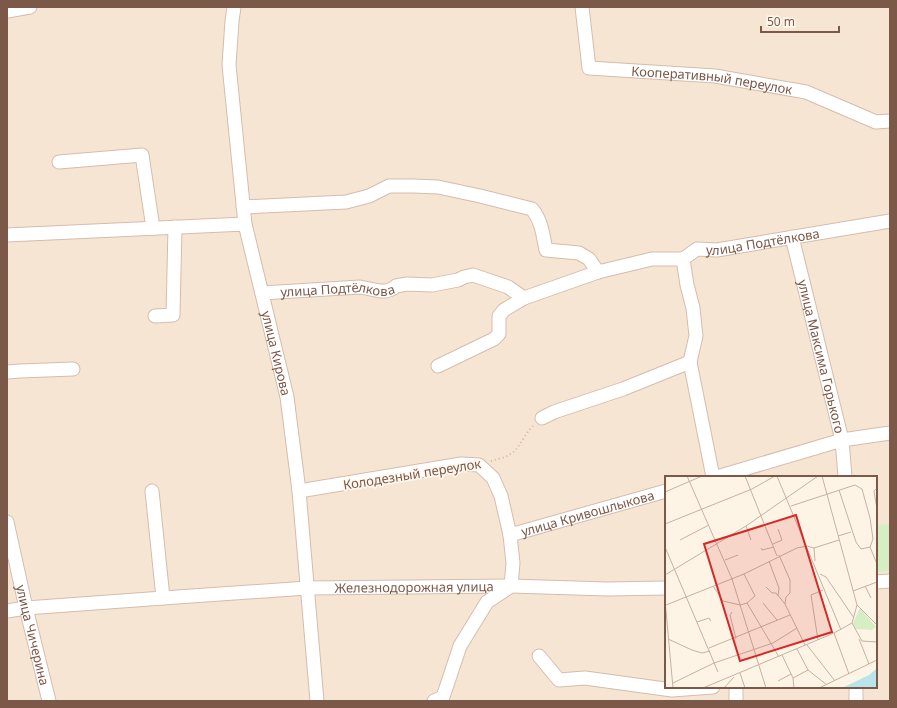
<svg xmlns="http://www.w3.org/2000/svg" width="897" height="708" font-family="'Noto Sans',sans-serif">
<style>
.residential{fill:#f7e5d4;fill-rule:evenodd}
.green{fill:#d6eec3}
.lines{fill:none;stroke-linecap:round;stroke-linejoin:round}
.minor-casing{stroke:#d4bdad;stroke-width:15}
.path{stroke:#dcb39d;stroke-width:2;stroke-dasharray:1 3;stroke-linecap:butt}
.minor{stroke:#fff;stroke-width:13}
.labels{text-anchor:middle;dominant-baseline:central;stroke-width:3.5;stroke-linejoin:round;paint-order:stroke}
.street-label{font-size:13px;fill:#7b5848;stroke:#fff8ef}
.inset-road{fill:none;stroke:#c6b1a2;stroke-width:1}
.view{fill:#d62828;fill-opacity:0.15;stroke:#d62828;stroke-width:2}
.inset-edge{fill:none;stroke:#7b5848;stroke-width:2}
</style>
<rect width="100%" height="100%" fill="#fef4e6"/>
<path class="residential" d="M7,7h883v694h-883zM666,477h210v210h-210z"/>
<path class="green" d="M890,524v47l-14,1v-47z"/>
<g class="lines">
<g class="minor-casing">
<g id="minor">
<path id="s1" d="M234,7l-2,14 -3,44 16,159 42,173 12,94 18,210"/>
<path id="s2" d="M582,7l7,61 126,8 91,16 70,30 14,-1"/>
<path d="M7,11l23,-4"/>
<path d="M59,162l83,-7 11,73"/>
<path d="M243,207l103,-5 23,-6 20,-10h24l25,1 42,9 52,13c10,12 11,27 14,41l33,3 10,6 9,13"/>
<path d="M7,235l238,-11"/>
<path id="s3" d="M792,237l50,203 3,37"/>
<path d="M683,259l4,26 6,23 3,28 -6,26 23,115"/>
<path id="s4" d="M262,293l98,-6 20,4h6l6,-2 4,-3 11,-2 25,1 26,-5 6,-3 9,-2 35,12 16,11"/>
<path d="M155,316l18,-1 2,-88"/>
<path id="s5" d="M438,366l56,-27 5,-5v-18l5,-6 20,-12 74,-26 54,-13h31l14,-10 20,1 173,-29"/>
<path d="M7,372l13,-1 53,-2"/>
<path d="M542,418l12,-6 69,-23 67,-27"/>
<path d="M717,477l125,-37 48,-7"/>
<path d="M152,491l11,107"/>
<path d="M299,491l162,-27 18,1 14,13 8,18 9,39"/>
<path id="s6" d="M7,522l19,86 23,93"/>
<path d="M876,582l14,-1"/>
<path id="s7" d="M7,611l19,-3 137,-10 144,-10 204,-2 96,3 59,-1"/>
<path d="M539,656l20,24 26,-2 87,12 41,-3"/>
<path d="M736,687v14"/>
<path d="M856,687v14"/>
<path id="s8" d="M434,701l9,-4 17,-51 27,-44 24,-16 2,-23 -3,-28 156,-44"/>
</g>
</g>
<path class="path" d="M491,461c6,-2 13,-3 18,-6 11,-6 15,-21 24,-29"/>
<use href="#minor" class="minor"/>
</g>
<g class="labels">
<g class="street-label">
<text stroke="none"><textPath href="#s2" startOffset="185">Кооперативный переулок</textPath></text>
<text stroke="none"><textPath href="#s5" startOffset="367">улица Подтёлкова</textPath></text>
<text stroke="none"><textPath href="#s4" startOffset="76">улица Подтёлкова</textPath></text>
<text stroke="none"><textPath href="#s1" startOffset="351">улица Кирова</textPath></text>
<text stroke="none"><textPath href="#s3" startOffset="123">улица Максима Горького</textPath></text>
<text transform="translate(412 474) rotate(-9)">Колодезный переулок</text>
<text stroke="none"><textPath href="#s8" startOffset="276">улица Кривошлыкова</textPath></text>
<text stroke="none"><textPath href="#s7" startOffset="408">Железнодорожная улица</textPath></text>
<text stroke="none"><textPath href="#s6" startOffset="116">улица Чичерина</textPath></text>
</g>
</g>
<g transform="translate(665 476)">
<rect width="212" height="212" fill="#fef4e6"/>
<path d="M195,132l16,19 -4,3 -17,-1 -2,-6z" fill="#d6eec3"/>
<path d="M212,192v20h-35l27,-13z" fill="#b8e5ea"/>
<path class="inset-road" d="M22,0l45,103 34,109M80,0l32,80M112,0l64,154M212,12l-3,3 3,18M174,14l17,52 5,7 9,-2 7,17M0,16l37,-16M126,30l64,-21 7,4 8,29 3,21 -3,8M0,48l87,-35 23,-13M81,50l5,14M173,60l13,-4M15,64l29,-15M108,68l9,-4 -4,-11M0,71l53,125M96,72l1,2 12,-3M149,72l1,13M114,79l11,25v13l-4,4 -1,7M60,84l13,-5M104,85l10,27 -1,8M79,98l11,22 -8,7M155,98l6,3 28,41M0,99l81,-49 72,-50M48,110l10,15 17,4 7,-2 32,54M200,110l6,12M101,111l6,6h4l9,11 20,41M188,115l24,-9M0,124l8,88M98,127l14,17M1,129l78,-31 53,-26 10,-2 7,2 25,-8M192,129l20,20M67,136l-2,3 6,24M32,146l12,-4 2,3M187,147l10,18 15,1M169,157l15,41M3,163l24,11 10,3 8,-2M194,163l10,25M153,164l-7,-45 12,-5M142,169l28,36M44,172l81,-33M132,173l11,21 19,15M117,179l11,23 1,10M75,197l5,15M128,202l15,-8M113,205l13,-7M8,207l41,-20 59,-20 24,-15M38,212l131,-55 18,-10 5,-18 -35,-129M59,212l10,-11M154,212l58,-28"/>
<path class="view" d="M131,39l36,117 -92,29 -36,-117z"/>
<rect width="212" height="212" class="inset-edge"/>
</g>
<rect width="897" height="708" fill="none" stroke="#7b5848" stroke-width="16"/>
<path d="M761 26v6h78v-6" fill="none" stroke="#7b5848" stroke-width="2"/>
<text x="767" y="26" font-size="12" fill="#7b5848" stroke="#fff8ef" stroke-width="3" paint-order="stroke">50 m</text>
</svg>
